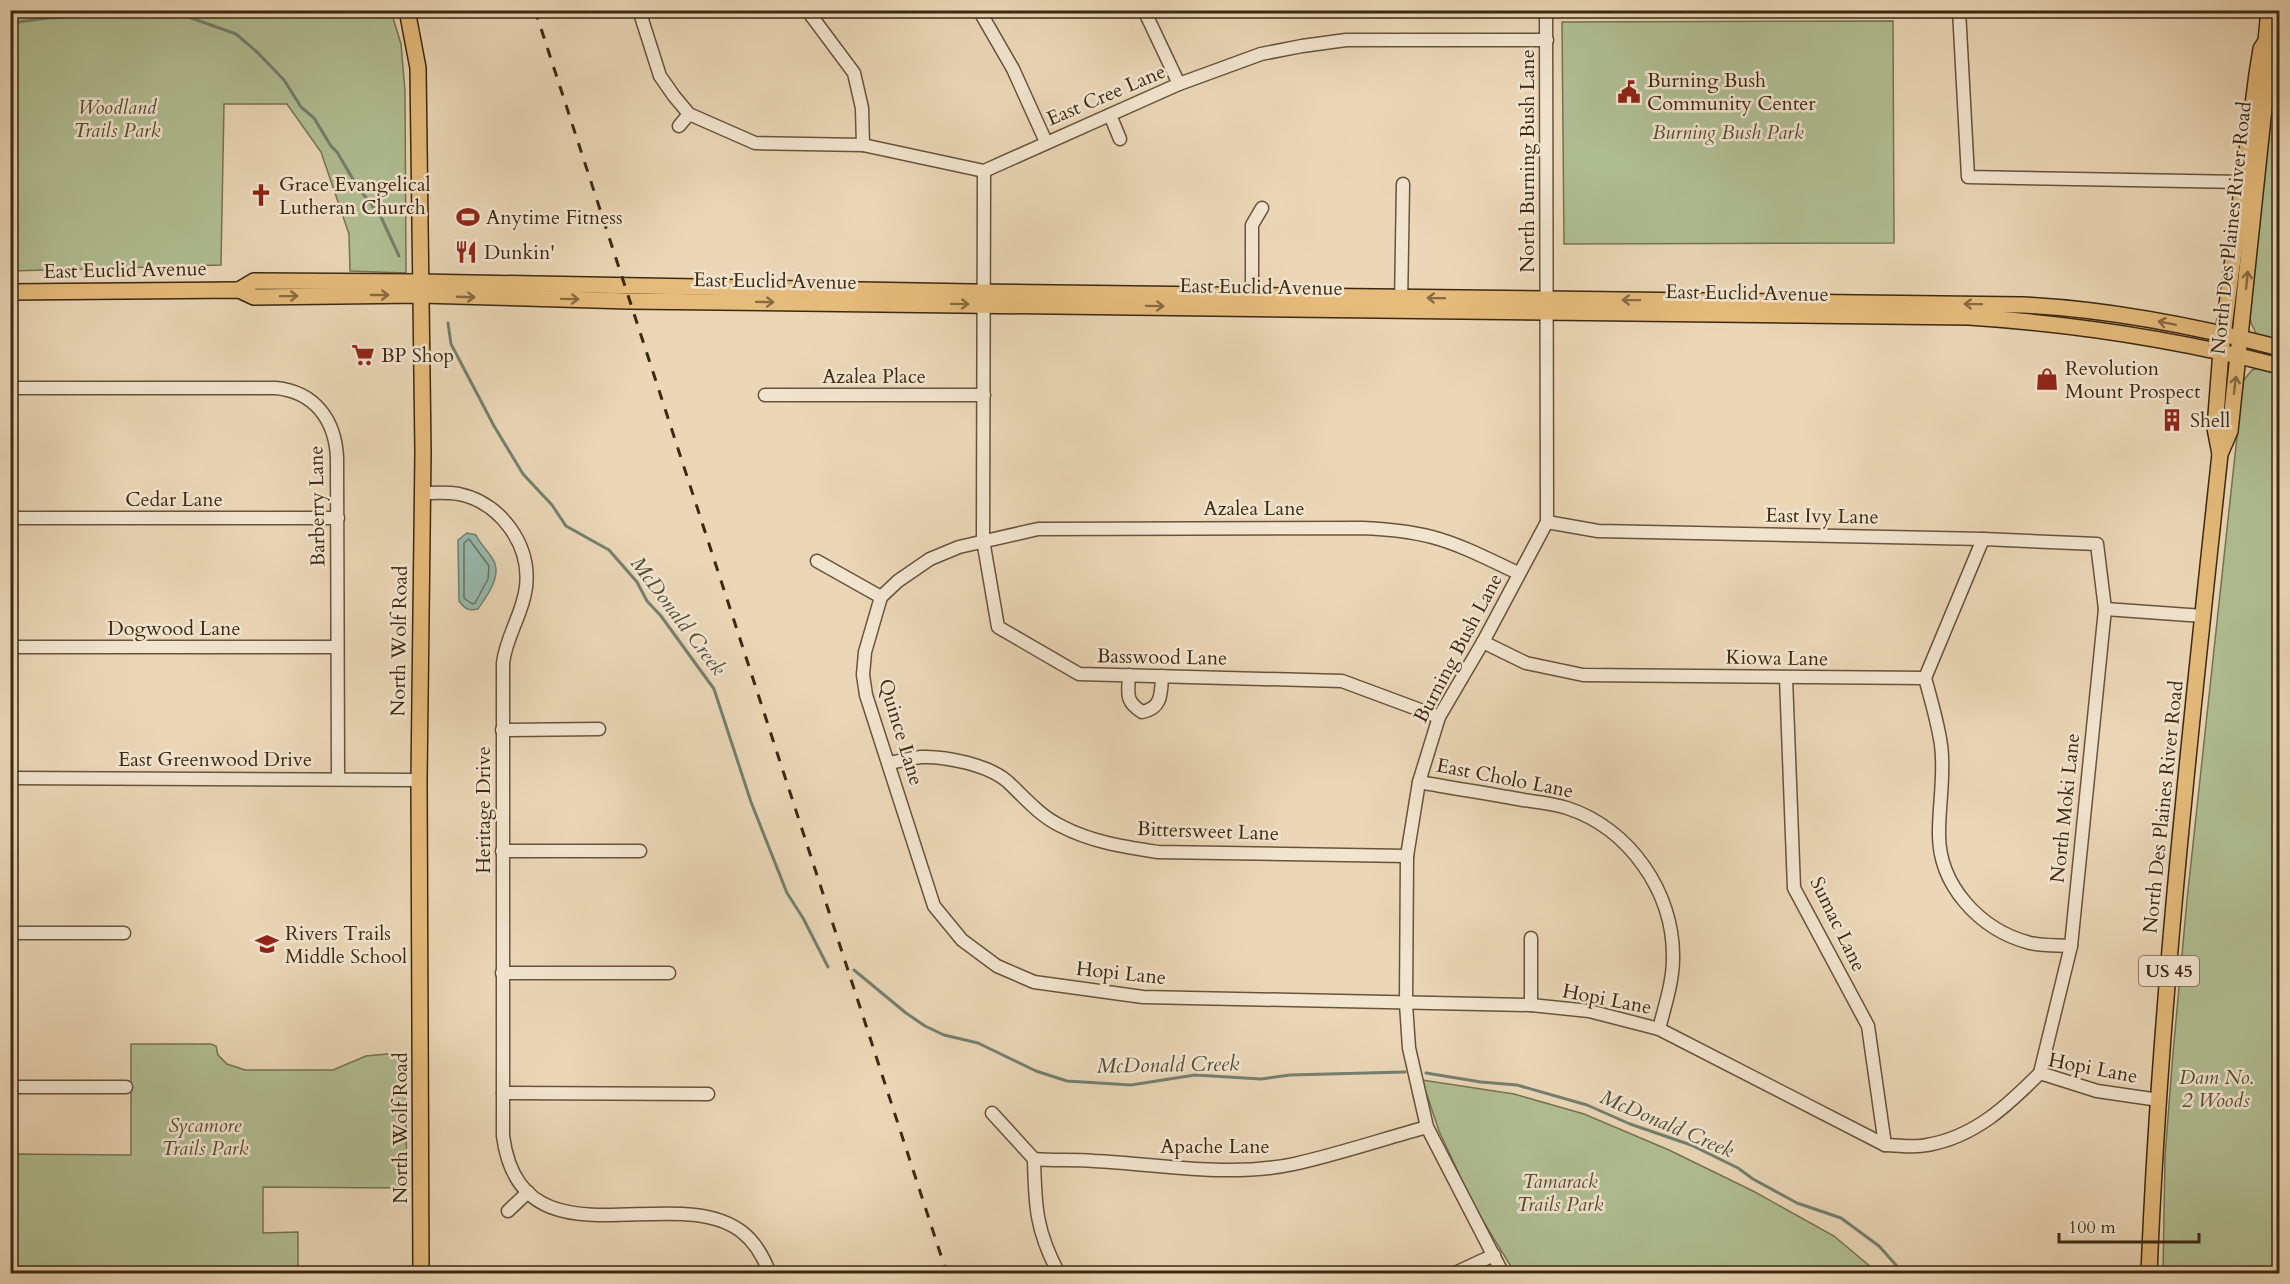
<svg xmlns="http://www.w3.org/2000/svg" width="2290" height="1284" font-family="Cardo,serif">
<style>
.green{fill:#b1bf94;stroke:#767452;stroke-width:1.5}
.water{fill:#98baaf;stroke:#738070;stroke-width:1.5}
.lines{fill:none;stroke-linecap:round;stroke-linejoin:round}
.shore{stroke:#6a7260;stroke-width:1.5}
.stream{stroke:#738070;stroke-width:3}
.minor-casing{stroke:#67543a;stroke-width:15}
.major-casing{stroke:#3b2911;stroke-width:18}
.minor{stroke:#f2e5d0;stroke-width:12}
.major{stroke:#e6bc7c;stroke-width:15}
.rail{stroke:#3b2911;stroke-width:3;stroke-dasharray:10 10;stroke-linecap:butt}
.oneway{stroke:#886b41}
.labels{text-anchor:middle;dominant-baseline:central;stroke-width:5;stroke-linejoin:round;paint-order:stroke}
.shield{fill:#f2e5d0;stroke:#72614a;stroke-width:1.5}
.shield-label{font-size:18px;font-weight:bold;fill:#3b2911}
.poi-label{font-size:20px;fill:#3b2911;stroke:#f2e5d0;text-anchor:start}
.street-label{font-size:20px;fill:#3b2911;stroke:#f2e5d0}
.park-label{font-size:20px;font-style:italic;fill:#584e32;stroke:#f2e5d0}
.water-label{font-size:21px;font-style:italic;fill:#524d38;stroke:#f2e5d0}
</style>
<rect width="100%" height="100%" fill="#ebd7b7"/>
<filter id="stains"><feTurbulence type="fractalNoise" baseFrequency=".00333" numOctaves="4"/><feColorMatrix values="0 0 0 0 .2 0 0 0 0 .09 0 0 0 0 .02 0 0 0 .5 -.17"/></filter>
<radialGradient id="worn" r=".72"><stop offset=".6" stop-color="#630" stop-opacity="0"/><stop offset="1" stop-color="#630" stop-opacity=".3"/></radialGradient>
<g class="green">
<path d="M10,11h381l10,33 4,47 1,182 -56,-2 -1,-37 -28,-82 -34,-48h-63l-3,161 -210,6z"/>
<path d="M1893,21l1,222 -330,1 -2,-222z"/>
<path d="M2279,31v311l-22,-7 -6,-12 -1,-6z"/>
<path d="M2264,367l16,4 -1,902 -116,1 2,-118 8,-103 14,-153 56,-519 9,-11z"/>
<path d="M131,1044h80l5,2 2,9 9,9 18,6h88l33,-14 32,-3 7,5 2,130 -144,-1v46l35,-1v41l-287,1v-120l120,1z"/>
<path d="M1422,1080l92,14 70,20 85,36 84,41 81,45 44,37h-363l-40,-65 -36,-77z"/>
</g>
<path class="water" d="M467,533l9,2c4,10 16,19 19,29 5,15 -9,33 -17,45 -10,2 -13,0 -19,-8l-1,-61z"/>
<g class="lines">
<path class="shore" d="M469,539l20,27 -1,13 -13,24 -3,1 -8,-6v-55z"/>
<g class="stream">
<path d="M169,10l67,24 21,18 27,28 17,27 13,11 17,28 6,6 20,34 24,31 18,39"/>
<path d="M10,23l38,-5 46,-2 19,-5 35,2 6,-3"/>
<path d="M448,323l3,21 43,82 29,48 29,31 14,21 43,24 28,32 10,19 14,15 53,73 37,113 36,91 16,25 25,49"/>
<path d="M854,970l52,43 19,13 19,9 34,8 58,28 31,10 64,4 64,-10 66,4 29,-4 115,-3"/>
<path d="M1426,1073l55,9 36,3 70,20 43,19 61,21 47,23 15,11 44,24 44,15 38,28 25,28"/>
</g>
<g class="minor-casing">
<g id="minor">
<path d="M639,10l21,66 14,20 15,18 66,29 108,2 121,26 195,-87 82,-30 41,-8 44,-6h201"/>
<path d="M807,10l47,63 8,35 1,37"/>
<path d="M979,10l34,59 33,73"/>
<path d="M1144,10l35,74"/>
<path d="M1959,10l9,167 275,5"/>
<path d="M1110,115l10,24"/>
<path d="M679,126l10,-12"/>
<path d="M984,171l-1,369 15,87 81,47 263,7 97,36"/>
<path d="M1252,303v-78l10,-17"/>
<path d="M1401,305l2,-121"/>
<path d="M10,388h266c39,4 59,32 61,69l1,321"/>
<path d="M765,395h219"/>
<path d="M422,493c12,0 25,-1 37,1 42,9 72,51 67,93 -3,27 -20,49 -23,76v473c18,136 171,43 239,96 13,10 22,26 28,42"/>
<path d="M10,518h328"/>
<path d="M1547,522l51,9 385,8 114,5 8,65 -34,337 -31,127"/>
<path d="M817,561l64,36"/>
<path d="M1518,573c-28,-13 -56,-28 -86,-36 -23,-6 -47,-8 -70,-9l-324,1 -79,18 -29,12 -32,22 -17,16 -16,55 -2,23 3,20 68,211 28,34 35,26 37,16 109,15 388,8 58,6 70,18 226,116c14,0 29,3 42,0 48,-8 81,-40 113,-72l57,18 62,9"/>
<path d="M2105,609l98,7"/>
<path d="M1483,642l43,21 57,12 342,3"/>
<path d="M10,647h327"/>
<path d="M1129,675c-1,19 -4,26 13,37 20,-4 19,-18 20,-36"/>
<path d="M1786,678l8,210 74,138 17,119"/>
<path d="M1925,678c6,22 13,45 16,67 4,29 -2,58 -2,87 -1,53 41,98 91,111 13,3 28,2 41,3"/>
<path d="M1925,678l58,-139"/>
<path d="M502,730l97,-1"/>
<path d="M889,763c11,-2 22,-5 32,-6 25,-1 68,8 87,25 17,16 32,34 53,44 30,16 64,21 97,26l249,4"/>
<path d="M10,778l409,2"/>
<path d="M1419,782c33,6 66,11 99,17 16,3 34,4 49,9 62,20 107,84 106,150 0,24 -8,47 -14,71"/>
<path d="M502,851h138"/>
<path d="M10,933h114"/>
<path d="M502,973h167"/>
<path d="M1531,1005v-67"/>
<path d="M10,1087h116"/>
<path d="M503,1093l205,1"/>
<path d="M992,1113l42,46c1,47 2,72 25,115"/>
<path d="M1034,1159c20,2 40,0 60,2 66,3 134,17 200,3 45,-10 89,-25 133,-37"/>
<path d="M508,1211l20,-19"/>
<path d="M1453,1274l41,-19"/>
<path d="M1503,1274l-76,-147 -18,-79 -3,-44 1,-148 12,-74 20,-65 44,-75 64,-120 -1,-512"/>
</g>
</g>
<g class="major-casing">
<g id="major">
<path d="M407,10l11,58 5,384 -4,328 2,494"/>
<path d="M239,290l15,-9 166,1 552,10 1050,13c87,4 173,21 258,43"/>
<path d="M10,292l229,-2 15,7 167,-2 208,6 1340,16c109,7 206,22 311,49"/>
<path d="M2220,454l-5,-26 6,-77 36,-277 4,-25 5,-8 3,-31"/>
<path d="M2149,1274c11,-275 42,-548 71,-820l10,-23 40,-380 -4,-10"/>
</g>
</g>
<use href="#minor" class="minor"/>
<use href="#major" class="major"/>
<path class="rail" d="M535,10l412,1264"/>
</g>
<defs><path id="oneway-shaft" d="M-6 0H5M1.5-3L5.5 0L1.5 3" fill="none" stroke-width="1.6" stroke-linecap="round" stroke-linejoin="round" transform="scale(1.5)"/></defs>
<g class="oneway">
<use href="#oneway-shaft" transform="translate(2247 280) rotate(-84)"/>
<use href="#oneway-shaft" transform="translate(380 295)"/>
<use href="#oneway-shaft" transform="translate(289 296) rotate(-1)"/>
<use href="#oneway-shaft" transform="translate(466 297) rotate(2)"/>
<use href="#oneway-shaft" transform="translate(1436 298) rotate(-179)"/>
<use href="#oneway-shaft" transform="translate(570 299) rotate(1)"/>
<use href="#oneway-shaft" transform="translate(1631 300) rotate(-179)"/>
<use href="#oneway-shaft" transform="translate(765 302) rotate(1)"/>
<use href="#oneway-shaft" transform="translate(960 304) rotate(1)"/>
<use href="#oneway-shaft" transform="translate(1973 304) rotate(-179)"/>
<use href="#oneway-shaft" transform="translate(1155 306) rotate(1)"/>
<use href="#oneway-shaft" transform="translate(2167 323) rotate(-169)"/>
<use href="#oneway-shaft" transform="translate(2235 385) rotate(-83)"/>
</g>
<defs>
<g id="civic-bare" transform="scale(1.8)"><path d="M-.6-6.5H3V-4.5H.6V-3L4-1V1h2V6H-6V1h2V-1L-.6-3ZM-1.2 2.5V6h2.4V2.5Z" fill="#8f2418" stroke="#f2e5d0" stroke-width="2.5" paint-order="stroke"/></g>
<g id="church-bare" transform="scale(1.8)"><path d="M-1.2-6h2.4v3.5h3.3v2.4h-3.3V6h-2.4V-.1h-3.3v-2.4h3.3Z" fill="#8f2418" stroke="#f2e5d0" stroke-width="2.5" paint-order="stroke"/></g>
<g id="stadium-bare" transform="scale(1.8)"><path d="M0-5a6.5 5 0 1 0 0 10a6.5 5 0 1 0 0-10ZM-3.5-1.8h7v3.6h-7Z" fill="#8f2418" stroke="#f2e5d0" stroke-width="2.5" paint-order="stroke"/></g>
<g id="restaurant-bare" transform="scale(1.8)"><path d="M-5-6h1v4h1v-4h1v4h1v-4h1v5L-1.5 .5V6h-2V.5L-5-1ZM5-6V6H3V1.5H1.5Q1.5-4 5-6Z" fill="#8f2418" stroke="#f2e5d0" stroke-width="2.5" paint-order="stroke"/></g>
<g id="supermarket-bare" transform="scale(1.8)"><path d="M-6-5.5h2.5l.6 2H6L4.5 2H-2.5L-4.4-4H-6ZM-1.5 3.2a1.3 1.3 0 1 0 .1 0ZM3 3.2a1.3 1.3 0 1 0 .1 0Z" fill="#8f2418" stroke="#f2e5d0" stroke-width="2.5" paint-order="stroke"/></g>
<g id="shop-bare" transform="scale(1.8)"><path d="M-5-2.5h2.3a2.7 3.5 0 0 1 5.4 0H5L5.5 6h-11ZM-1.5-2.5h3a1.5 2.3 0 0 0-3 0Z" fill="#8f2418" stroke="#f2e5d0" stroke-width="2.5" paint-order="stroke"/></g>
<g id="building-bare" transform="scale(1.8)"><path d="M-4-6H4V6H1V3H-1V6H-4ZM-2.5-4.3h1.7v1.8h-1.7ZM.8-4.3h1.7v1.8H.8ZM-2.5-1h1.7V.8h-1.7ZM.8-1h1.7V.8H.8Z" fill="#8f2418" stroke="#f2e5d0" stroke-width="2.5" paint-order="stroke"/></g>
<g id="school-bare" transform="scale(1.8)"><path d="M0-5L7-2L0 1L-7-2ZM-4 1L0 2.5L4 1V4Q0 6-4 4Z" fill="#8f2418" stroke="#f2e5d0" stroke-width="2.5" paint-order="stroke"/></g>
</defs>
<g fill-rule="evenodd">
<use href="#civic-bare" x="1629" y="92"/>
<use href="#church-bare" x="261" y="195"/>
<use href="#stadium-bare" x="468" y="217"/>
<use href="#restaurant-bare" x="466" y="252"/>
<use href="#supermarket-bare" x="363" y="355"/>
<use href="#shop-bare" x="2047" y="379"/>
<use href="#building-bare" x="2172" y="420"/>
<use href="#school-bare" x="267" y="944"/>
</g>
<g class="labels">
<rect class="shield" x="2139" y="956" width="60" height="30" rx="4.5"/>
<g class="shield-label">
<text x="2169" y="971">US 45</text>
</g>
<g class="poi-label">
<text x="1647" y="80">Burning Bush<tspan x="1647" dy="23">Community Center</tspan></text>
<text x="279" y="184">Grace Evangelical<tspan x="279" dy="23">Lutheran Church</tspan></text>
<text x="486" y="217">Anytime Fitness</text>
<text x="484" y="252">Dunkin'</text>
<text x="381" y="355">BP Shop</text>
<text x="2065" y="368">Revolution<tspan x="2065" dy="23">Mount Prospect</tspan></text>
<text x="2190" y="420">Shell</text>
<text x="285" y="933">Rivers Trails<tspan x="285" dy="23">Middle School</tspan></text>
</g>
<g class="street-label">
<text transform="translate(1106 95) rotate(-23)">East Cree Lane</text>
<text transform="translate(1527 161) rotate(-90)">North Burning Bush Lane</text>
<text transform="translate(2231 228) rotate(-84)">North Des Plaines River Road</text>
<text transform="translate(125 270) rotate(-1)">East Euclid Avenue</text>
<text transform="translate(775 281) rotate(1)">East Euclid Avenue</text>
<text transform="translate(1261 287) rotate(1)">East Euclid Avenue</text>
<text transform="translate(1747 293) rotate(1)">East Euclid Avenue</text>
<text x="874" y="376">Azalea Place</text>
<text x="174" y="499">Cedar Lane</text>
<text transform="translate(317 506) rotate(-91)">Barberry Lane</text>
<text x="1254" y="508">Azalea Lane</text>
<text transform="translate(1822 516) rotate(1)">East Ivy Lane</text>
<text x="174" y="628">Dogwood Lane</text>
<text transform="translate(399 641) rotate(-89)">North Wolf Road</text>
<text transform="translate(1458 648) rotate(-62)">Burning Bush Lane</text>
<text transform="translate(1162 657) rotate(1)">Basswood Lane</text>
<text transform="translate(1777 658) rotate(1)">Kiowa Lane</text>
<text transform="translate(901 732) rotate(73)">Quince Lane</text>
<text x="215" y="759">East Greenwood Drive</text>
<text transform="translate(1505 778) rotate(11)">East Cholo Lane</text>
<text transform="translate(2163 807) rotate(-84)">North Des Plaines River Road</text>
<text transform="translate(2065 808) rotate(-84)">North Moki Lane</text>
<text transform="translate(483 810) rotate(-90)">Heritage Drive</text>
<text transform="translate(1208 831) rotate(2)">Bittersweet Lane</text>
<text transform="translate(1838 924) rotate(64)">Sumac Lane</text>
<text transform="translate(1121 973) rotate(6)">Hopi Lane</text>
<text transform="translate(1607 999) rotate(11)">Hopi Lane</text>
<text transform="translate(2093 1068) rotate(11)">Hopi Lane</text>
<text transform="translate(400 1128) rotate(-90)">North Wolf Road</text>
<text x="1215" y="1146">Apache Lane</text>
</g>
<g class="park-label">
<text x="117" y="107">Woodland<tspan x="117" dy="23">Trails Park</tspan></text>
<text x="1728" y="132">Burning Bush Park</text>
<text x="2216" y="1077">Dam No.<tspan x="2216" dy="23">2 Woods</tspan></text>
<text x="205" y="1125">Sycamore<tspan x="205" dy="23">Trails Park</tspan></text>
<text x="1560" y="1181">Tamarack<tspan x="1560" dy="23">Trails Park</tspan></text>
</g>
<g class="water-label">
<text transform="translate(678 616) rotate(53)">McDonald Creek</text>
<text transform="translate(1168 1065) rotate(-1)">McDonald Creek</text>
<text transform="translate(1667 1124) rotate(23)">McDonald Creek</text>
</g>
</g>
<rect width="2290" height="1284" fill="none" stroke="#ebd7b7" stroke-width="36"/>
<rect x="12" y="12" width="2266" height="1260" fill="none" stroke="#3b2911" stroke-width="3"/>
<rect x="18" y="18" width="2254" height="1248" fill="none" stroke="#3b2911" stroke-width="1.5"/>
<path d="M2059 1233v9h140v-9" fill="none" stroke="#3b2911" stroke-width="3"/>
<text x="2068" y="1233" font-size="18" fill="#3b2911" stroke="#f2e5d0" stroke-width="4.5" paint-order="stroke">100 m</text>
<rect width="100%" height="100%" filter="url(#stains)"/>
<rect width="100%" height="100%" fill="url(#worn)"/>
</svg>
